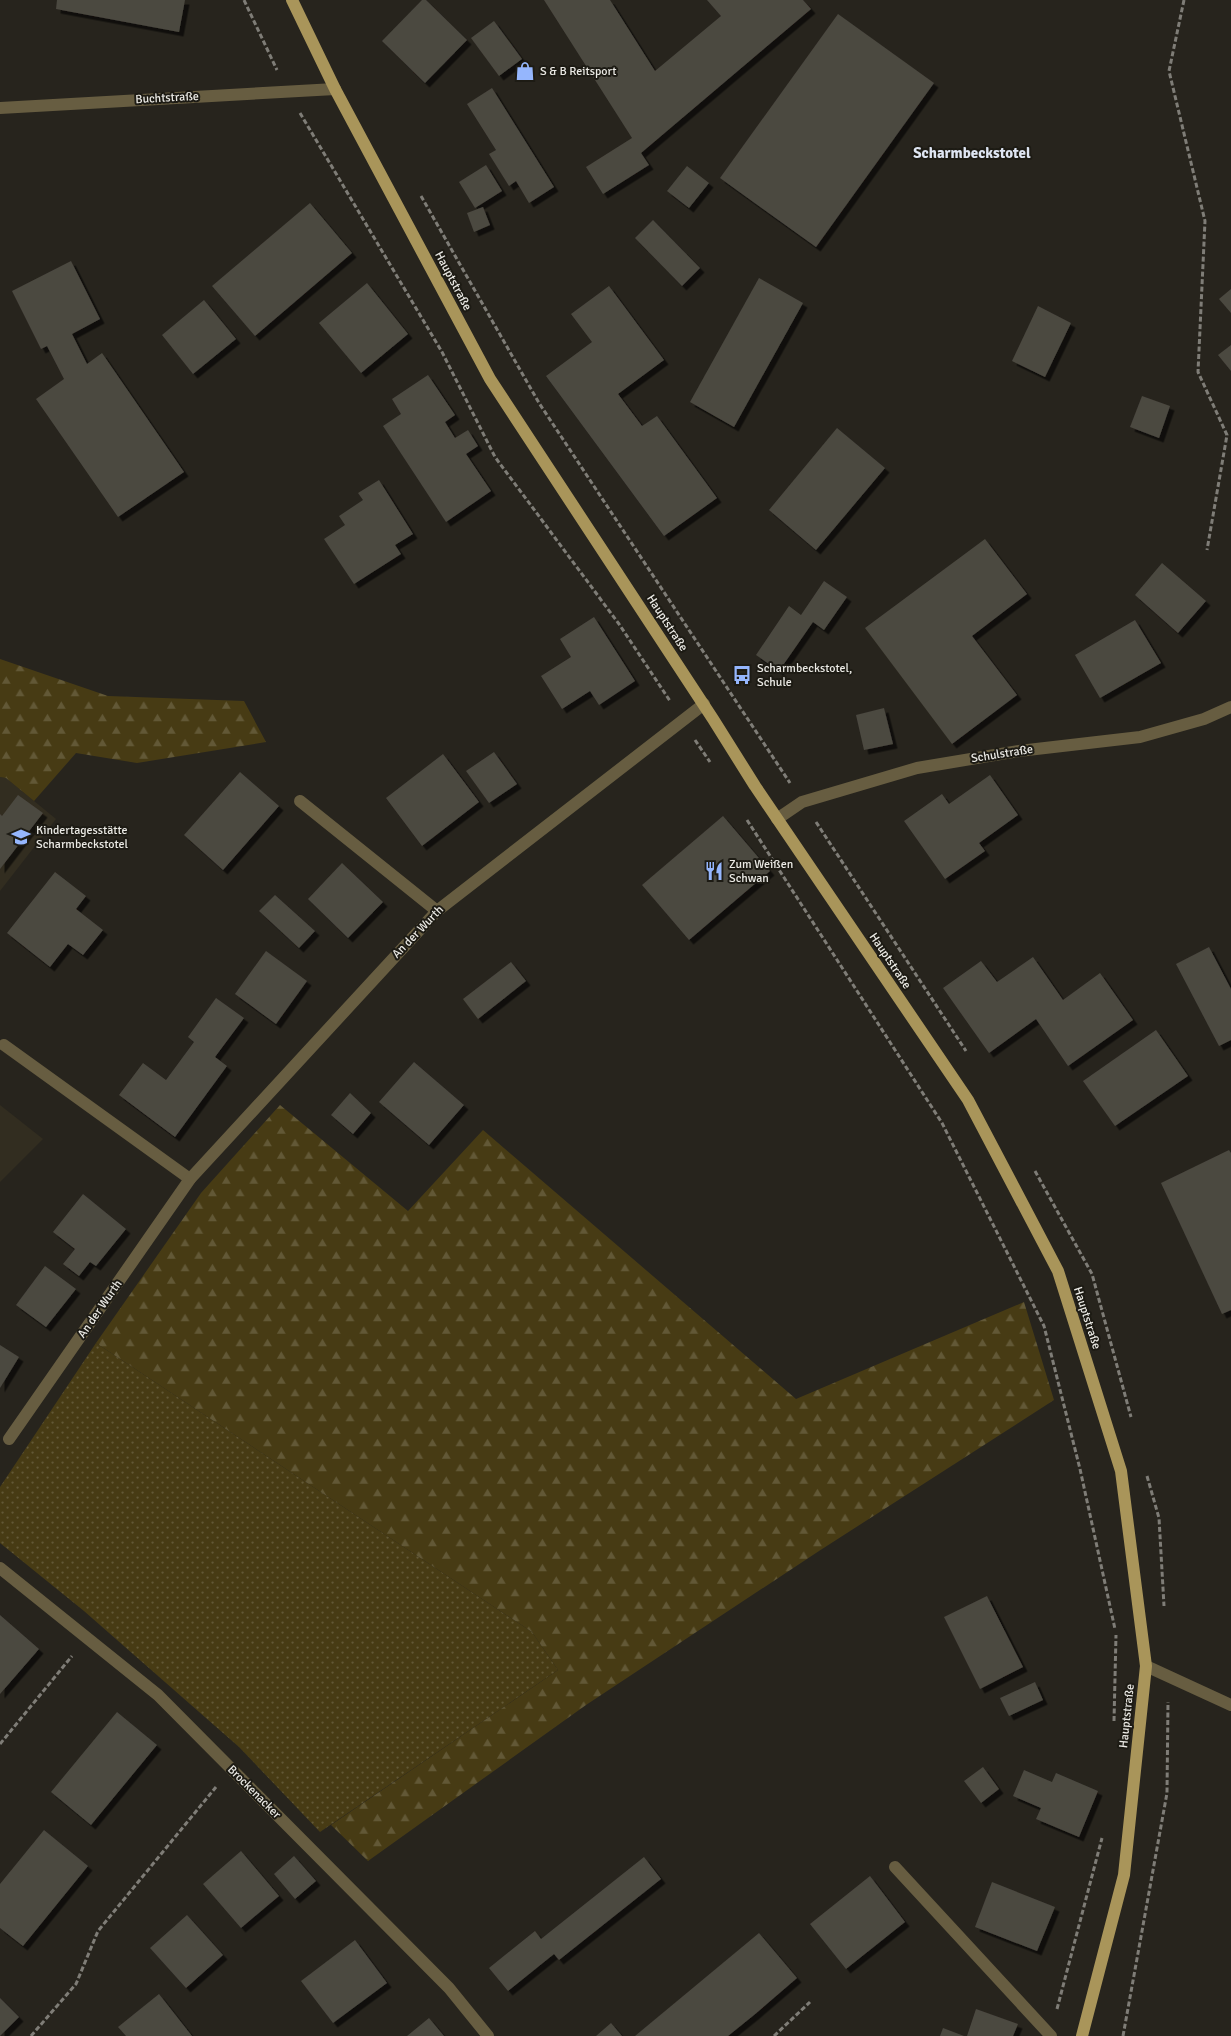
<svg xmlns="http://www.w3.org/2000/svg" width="1231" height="2036" font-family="Signika,sans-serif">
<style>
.built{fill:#322d20}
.grass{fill:url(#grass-dots)}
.forest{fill:url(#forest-firs)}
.building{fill:#4b4840;filter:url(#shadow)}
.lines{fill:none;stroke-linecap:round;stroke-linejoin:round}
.path{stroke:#7f7d77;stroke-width:3;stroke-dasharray:5 2.5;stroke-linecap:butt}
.minor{stroke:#675d41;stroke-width:12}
.major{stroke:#a9955a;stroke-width:12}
.labels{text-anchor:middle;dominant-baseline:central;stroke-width:4;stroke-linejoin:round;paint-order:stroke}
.poi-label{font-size:12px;fill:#ebeae5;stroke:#1d1b14;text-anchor:start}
.street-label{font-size:12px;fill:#ebeae5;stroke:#1d1b14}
.quarter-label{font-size:15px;font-weight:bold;fill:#dee5f2;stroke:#1d1b14}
</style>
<defs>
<pattern id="grass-dots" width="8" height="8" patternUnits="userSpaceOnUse" patternTransform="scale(1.25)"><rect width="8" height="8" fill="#473b14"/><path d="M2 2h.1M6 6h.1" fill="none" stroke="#625836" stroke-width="1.8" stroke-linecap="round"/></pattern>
<pattern id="forest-firs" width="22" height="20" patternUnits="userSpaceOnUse" patternTransform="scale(1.25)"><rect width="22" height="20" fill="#473b14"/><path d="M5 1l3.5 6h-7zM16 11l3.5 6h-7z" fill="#625836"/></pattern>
<filter id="shadow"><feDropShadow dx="4.5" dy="4.5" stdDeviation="0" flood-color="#0009"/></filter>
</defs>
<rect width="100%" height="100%" fill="#27241d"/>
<g class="built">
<path d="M0,777l6,1 50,41 -56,72z"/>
<path d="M0,1105l43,34 -43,43z"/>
</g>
<path class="grass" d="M96,1343l436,289 26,38 -238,162 -81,-85 -155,-136 -84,-68v-56z"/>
<g class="forest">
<path d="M0,659l108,37 136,5 22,41 -129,21 -61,-10 -42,48 -28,-23 -6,-1z"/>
<path d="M280,1105l128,106 75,-81 313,269 228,-97 30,98 -235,151 -233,154 -218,156 -37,-36 227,-155 -26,-38 -436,-289 105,-150z"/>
</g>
<g class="building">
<path d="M57,0h128l-6,32 -123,-23z"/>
<path d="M422,0h4l41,40 -42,43 -43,-42z"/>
<path d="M544,0h66l45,71 66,-55 -14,-16h96l8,9 -170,144 8,12 -46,29 -17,-27 46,-29z"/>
<path d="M838,14l96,69 -118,164 -96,-69z"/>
<path d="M494,21l28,38 -23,17 -28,-38z"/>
<path d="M492,88l62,99 -25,16 -13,-22 -7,5 -20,-32 7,-4 -29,-46z"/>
<path d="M486,165l16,26 -27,17 -16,-26z"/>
<path d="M687,166l22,17 -20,25 -22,-17z"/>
<path d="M310,203l42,50 -97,83 -43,-50z"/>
<path d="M483,207l7,18 -16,7 -7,-19z"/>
<path d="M653,220l47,48 -18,18 -47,-48z"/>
<path d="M71,261l29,58 -28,15 15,30 15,-11 82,119 -66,45 -82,-118 28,-20 -17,-33 -6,3 -29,-58z"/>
<path d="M759,278l44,25 -69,124 -44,-25z"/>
<path d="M367,283l41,51 -47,39 -42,-50z"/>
<path d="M609,286l55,74 -46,34 24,32 15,-10 60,82 -53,38 -118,-160 46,-34 -21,-28z"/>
<path d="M1231,289v24l-12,-14z"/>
<path d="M204,300l32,39 -43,35 -31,-39z"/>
<path d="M1038,306l33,17 -26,54 -33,-16z"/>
<path d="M1231,345v26l-13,-16z"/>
<path d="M428,375l27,40 -10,7 10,16 13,-8 10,16 -12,8 25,37 -45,31 -63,-96 18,-12 -9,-15z"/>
<path d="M1142,396l28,10 -11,32 -29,-11z"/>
<path d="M837,428l48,40 -69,82 -47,-40z"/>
<path d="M379,480l34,54 -18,11 6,9 -47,30 -30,-45 21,-14 -6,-9 24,-16 -5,-7z"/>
<path d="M985,539l42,55 -55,42 45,59 -65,49 -87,-116z"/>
<path d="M1162,563l44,38 -28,32 -43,-38z"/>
<path d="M824,581l23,16 -23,33 -11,-8 -34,49 -23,-16 33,-49 12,9z"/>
<path d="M594,617l41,64 -36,24 -9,-14 -28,18 -21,-33 30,-19 -11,-18z"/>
<path d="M1135,620l26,43 -61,35 -25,-43z"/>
<path d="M884,708l9,36 -29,6 -8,-35z"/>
<path d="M494,752l23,32 -28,19 -23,-32z"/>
<path d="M443,754l36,48 -57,44 -36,-48z"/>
<path d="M240,772l39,34 -56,64 -39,-35z"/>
<path d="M990,775l28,40 -39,28 6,8 -40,28 -41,-58 38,-27 7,10z"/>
<path d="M18,795l25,18 -43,56v-55l2,2z"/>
<path d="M723,816l47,55 -81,69 -47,-55z"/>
<path d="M342,863l41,39 -35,36 -40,-39z"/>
<path d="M55,872l31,24 -10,13 27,21 -20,25 -15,-11 -18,23 -43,-34z"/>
<path d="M275,895l40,36 -16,17 -40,-37z"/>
<path d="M1209,947l22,42v51l-12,6 -43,-82z"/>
<path d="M266,951l41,30 -31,43 -41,-30z"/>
<path d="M1033,957l30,43 37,-27 33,47 -65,46 -32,-47 -47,34 -46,-65 38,-27 16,21z"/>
<path d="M511,962l15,19 -48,38 -15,-20z"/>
<path d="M216,998l28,20 -29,39 12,9 -52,71 -56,-42 24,-32 23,17 28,-38 -6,-5z"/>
<path d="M1156,1030l32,46 -73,50 -32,-45z"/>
<path d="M414,1062l50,43 -35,40 -50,-43z"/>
<path d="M350,1093l21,20 -18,21 -22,-19z"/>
<path d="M1229,1150l2,3v157l-9,4 -61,-131z"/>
<path d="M83,1194l43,35 -30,37 -6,-4 -11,14 -16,-12 12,-15 -22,-17z"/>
<path d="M45,1266l31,23 -30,38 -30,-22z"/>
<path d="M0,1345l19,12 -19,31z"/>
<path d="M987,1596l36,71 -43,22 -36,-72z"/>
<path d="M0,1615l39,34 -39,45z"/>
<path d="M1035,1682l8,18 -34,16 -9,-18z"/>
<path d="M117,1712l40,33 -66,80 -40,-33z"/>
<path d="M983,1767l16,22 -18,14 -17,-22z"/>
<path d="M1024,1770l28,12 4,-9 42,18 -19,46 -43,-18 5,-11 -28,-12z"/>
<path d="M44,1830l44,36 -65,80 -23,-18v-44z"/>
<path d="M241,1851l38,45 -38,32 -38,-44z"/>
<path d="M294,1856l22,25 -21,18 -21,-25z"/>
<path d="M644,1857l17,22 -102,81 -5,-6 -46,37 -19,-23 46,-37 6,8z"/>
<path d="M870,1876l35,46 -59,47 -36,-45z"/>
<path d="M992,1882l63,25 -18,44 -62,-24z"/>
<path d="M187,1915l36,40 -37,33 -36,-40z"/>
<path d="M759,1933l38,45 -43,37 -26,21h-93z"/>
<path d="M355,1940l32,43 -54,40 -32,-42z"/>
<path d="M159,1994l33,42h-66l-8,-9z"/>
<path d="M0,1998l19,19 -19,19z"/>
<path d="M976,2009l42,15 -5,12h-46z"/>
<path d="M429,2018l15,18h-37z"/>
<path d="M611,2023l11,13h-26z"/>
<path d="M943,2028l21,8h-24z"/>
</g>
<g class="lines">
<g class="path">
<path d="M244,0l33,70"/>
<path d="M1184,0l-15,71 36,150 -7,151 29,63 -20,115"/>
<path d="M300,113l142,239 53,105 124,167 51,77"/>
<path d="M421,196l118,207 251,380"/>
<path d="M695,740l15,22"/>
<path d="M747,820l195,303 102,203 36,143 35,160"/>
<path d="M816,822l150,229"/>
<path d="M1035,1171l57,103 39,143"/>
<path d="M1147,1476l12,42 5,88"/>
<path d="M1114,1721l2,-86"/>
<path d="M0,1744l72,-88"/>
<path d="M1057,2009l45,-171"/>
<path d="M31,2036l45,-52 22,-53 118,-144"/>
<path d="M774,2036l36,-34"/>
<path d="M1123,2036l44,-243 1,-91"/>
</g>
<g class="minor">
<path d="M0,108l335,-19"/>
<path d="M300,801l137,110"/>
<path d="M777,819l25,-17 115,-34 102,-17 121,-14 64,-18 27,-12"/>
<path d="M4,1045l186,134"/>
<path d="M9,1439l181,-260 247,-268 267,-207"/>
<path d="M0,1568l158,127 291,293 39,48"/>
<path d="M1146,1666l85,39"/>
<path d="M895,1867l156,169"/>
</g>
<path class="major" d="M292,0l43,89 155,290 223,340 42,67 213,314 90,171 63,200 25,195 -22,209 -42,161"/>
</g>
<defs>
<g id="shop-bare" transform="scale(1.5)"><path d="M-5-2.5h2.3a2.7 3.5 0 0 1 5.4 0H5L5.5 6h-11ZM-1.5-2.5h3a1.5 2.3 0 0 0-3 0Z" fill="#95b6fd" stroke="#1d1b14" stroke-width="2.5" paint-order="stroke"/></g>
<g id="bus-bare" transform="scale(1.5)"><path d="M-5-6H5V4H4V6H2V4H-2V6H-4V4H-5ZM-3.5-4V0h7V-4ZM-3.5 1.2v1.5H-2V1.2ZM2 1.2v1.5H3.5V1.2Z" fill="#95b6fd" stroke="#1d1b14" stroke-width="2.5" paint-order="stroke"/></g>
<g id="school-bare" transform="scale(1.5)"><path d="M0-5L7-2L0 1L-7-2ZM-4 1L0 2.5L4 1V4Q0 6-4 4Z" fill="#95b6fd" stroke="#1d1b14" stroke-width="2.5" paint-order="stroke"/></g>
<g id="restaurant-bare" transform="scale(1.5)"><path d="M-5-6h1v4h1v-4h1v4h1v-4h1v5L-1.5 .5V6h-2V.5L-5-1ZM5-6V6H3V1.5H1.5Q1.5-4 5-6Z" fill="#95b6fd" stroke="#1d1b14" stroke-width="2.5" paint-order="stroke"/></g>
</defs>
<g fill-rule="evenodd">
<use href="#shop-bare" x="525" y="71"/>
<use href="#bus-bare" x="742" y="675"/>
<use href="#school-bare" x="21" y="837"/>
<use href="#restaurant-bare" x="714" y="871"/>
</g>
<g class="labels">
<g class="poi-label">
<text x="540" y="71">S &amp; B Reitsport</text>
<text x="757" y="668">Scharmbeckstotel,<tspan x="757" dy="14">Schule</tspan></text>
<text x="36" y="830">Kindertagesstätte<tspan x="36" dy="14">Scharmbeckstotel</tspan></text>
<text x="729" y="864">Zum Weißen<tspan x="729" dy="14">Schwan</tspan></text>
</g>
<g class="street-label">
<text transform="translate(167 98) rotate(-3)">Buchtstraße</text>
<text transform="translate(453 281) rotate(62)">Hauptstraße</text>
<text transform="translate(667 623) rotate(57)">Hauptstraße</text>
<text transform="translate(1002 754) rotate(-9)">Schulstraße</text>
<text transform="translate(418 932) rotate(-46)">An der Wurth</text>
<text transform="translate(890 961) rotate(56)">Hauptstraße</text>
<text transform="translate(100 1309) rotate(-55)">An der Wurth</text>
<text transform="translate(1087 1318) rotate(72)">Hauptstraße</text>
<text transform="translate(1127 1716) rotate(-84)">Hauptstraße</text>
<text transform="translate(254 1792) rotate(45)">Brockenacker</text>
</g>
<g class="quarter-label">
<text x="972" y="153">Scharmbeckstotel</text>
</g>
</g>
</svg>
